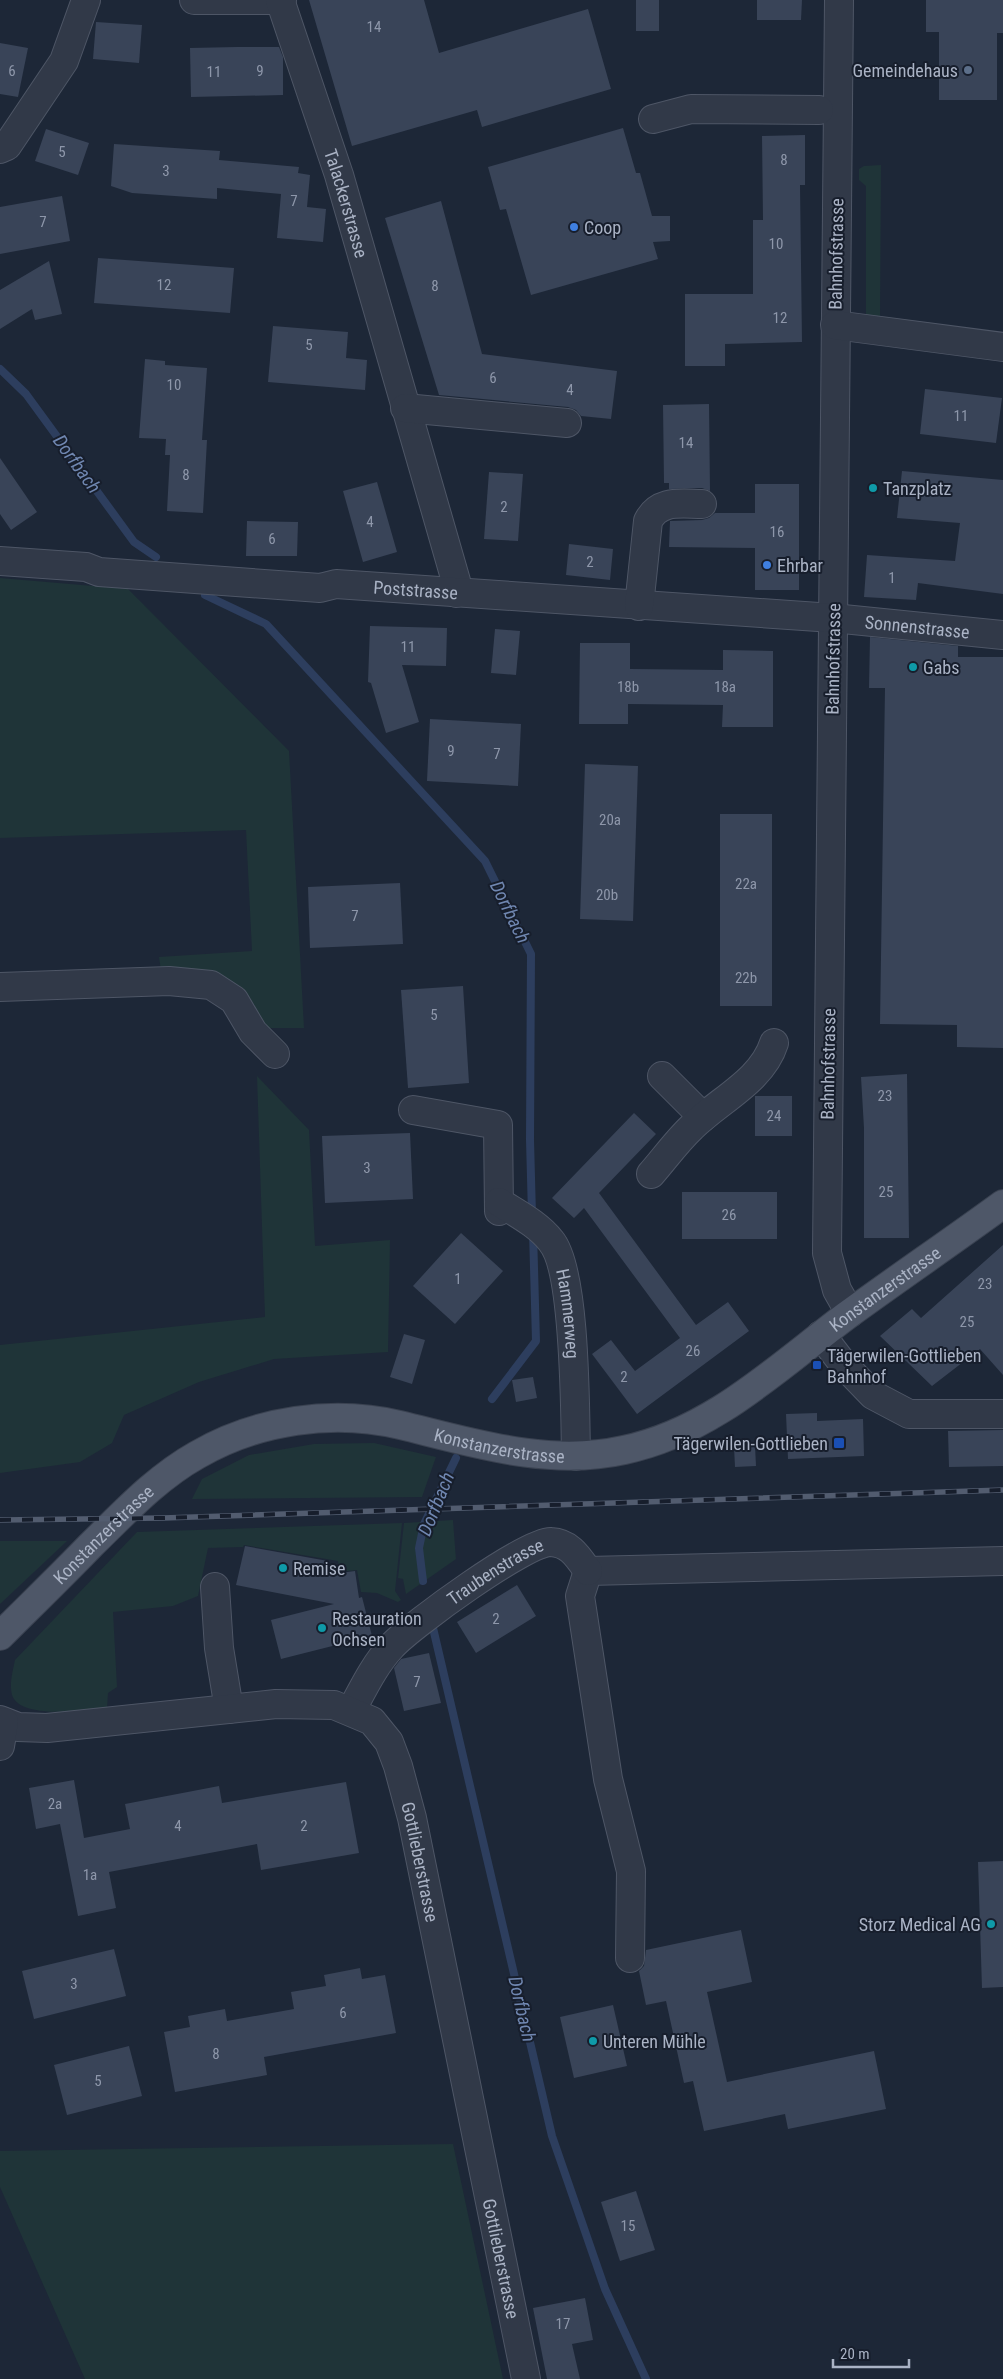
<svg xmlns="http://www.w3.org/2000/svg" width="1003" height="2379" font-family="'Roboto Condensed',sans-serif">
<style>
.green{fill:#1f3438}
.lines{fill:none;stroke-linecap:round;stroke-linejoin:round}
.stream{stroke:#2d3e5e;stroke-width:8}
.building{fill:#394458}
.minor-casing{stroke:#4e5666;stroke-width:30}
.major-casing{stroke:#3a4251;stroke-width:30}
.minor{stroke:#313948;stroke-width:28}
.major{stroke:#4e5768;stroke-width:28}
.rail-casing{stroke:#525c6f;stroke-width:5.5}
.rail{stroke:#171e2c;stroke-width:4;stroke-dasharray:11;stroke-linecap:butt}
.service-dot{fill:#5c6f8a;stroke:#171e2c;stroke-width:2}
.shop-dot{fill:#3f7fe0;stroke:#171e2c;stroke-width:2}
.culture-dot{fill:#0f9aa8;stroke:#171e2c;stroke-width:2}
.transit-dot{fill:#1a4fb4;stroke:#171e2c;stroke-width:2}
.labels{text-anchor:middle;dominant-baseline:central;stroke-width:4;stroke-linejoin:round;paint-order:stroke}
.number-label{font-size:15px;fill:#8e97aa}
.poi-label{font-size:18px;fill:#aab3c5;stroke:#171e2c;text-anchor:start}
.street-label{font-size:18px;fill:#aab3c5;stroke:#171e2c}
.water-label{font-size:19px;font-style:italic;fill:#7087b1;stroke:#171e2c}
</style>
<rect width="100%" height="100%" fill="#1d2737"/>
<g class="green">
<path d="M881,165l-1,158 -14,-6v-131l-7,-6v-11l5,-3z"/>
<path d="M0,578l128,11 161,162 15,277h-41l-102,-58 -2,-13 93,-6 -6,-121 -246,8z"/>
<path d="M257,1076l52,54 6,116 75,-6 -2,112 -114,7 -75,23 -75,33 -12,28 -32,19 -80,11v-128l265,-28z"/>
<path d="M374,1443l62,14 -14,40 -230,2 10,-20 47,-24 65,-11z"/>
<path d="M453,1520l3,39 -50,35 -3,-15 -5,-1 6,-55z"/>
<path d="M402,1523l-7,68 6,9 -3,2 -21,-9 -16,-1 -4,-22 -18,2 -1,-11 -94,-16 -1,2 -35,1 -10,48 -25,10 -60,6 4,75 -9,6 -1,16c-21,1 -87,11 -95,-14 -3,-11 1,-25 3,-35l122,-128z"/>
<path d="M0,1541h67l-67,63z"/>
<path d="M453,2144l50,235h-418l-85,-192v-36z"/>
</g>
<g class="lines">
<g class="stream">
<path d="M0,369l26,25 108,148 22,15"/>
<path d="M205,595l61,29 219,237 46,93 -1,186 2,75"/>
<path d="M492,1399l44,-58 -3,-110"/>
<path d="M423,1581l-4,-33 5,-24 32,-66"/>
<path d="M433,1628l119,508 53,153 41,90"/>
</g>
</g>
<g class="building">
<path d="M309,0h115l15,53 149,-44 23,80 -129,38 -5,-17 -125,36z"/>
<rect x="636" y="0" width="23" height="31"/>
<path d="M757,0h45l-1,20h-44z"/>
<path d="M926,0h77v33h-6v67h-58v-68h-13z"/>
<path d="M96,22l46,3 -3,38 -46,-4z"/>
<path d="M0,43l28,5 -10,49 -18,-3z"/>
<path d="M237,47h42l4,10v38l-92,2 -1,-49z"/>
<path d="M623,128l13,45h4l12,43h18v25l-17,1 5,17 -127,36 -25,-86 -6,1 -12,-43z"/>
<path d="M46,129l43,14 -11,32 -43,-14z"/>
<path d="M805,135v50h-5l2,157 -77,2v22h-40v-72h68v-74h10l-1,-84z"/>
<path d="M114,144l106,7 -1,9 80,7 -1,6 12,2 -3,32 19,2 -3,33 -46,-4 4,-44 -64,-6v11l-85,-6 -21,-7z"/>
<path d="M62,196l8,45 -70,13v-47z"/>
<path d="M441,201l41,153 135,17 -6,48 -30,-3 -5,-6 -8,-3 -129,-12 -54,-177z"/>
<path d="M98,258l136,10 -4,45 -136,-10z"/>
<path d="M49,261l13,53 -27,6 -3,-11 -32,20v-39z"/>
<path d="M273,326l75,6 -2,26 21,2 -2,30 -97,-8z"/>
<path d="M145,359l20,2v4l42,3 -5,72h5l-4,73 -36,-2 3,-56h-5l1,-16 -27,-1z"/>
<path d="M925,389l77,9 -6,45 -76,-9z"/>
<path d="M709,404l1,87 -8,-3 -33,1v-6h-5l-1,-78z"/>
<path d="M0,458l37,54 -26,18 -11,-16z"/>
<path d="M902,471l101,9v114l-85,-11 -2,17 -52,-3 3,-42 88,6 5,-38 -63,-5z"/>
<path d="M489,472l34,2 -5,67 -34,-2z"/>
<path d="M377,482l20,70 -34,10 -20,-71z"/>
<path d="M755,484h44v106h-44v-42l-86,-1 1,-26 32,-1 7,-2 6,-5h40z"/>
<path d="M247,521l51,1 -1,34h-51z"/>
<path d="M569,544l44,5 -3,31 -44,-5z"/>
<path d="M370,626l77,2 -1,38 -44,-1 17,57 -33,11 -15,-50 -3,-1z"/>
<path d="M495,629l25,2 -4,44 -25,-2z"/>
<path d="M870,637l88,9v11h45v391l-46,-1v-22l-77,-1 5,-336h-16z"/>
<path d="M580,643h50v26l93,1v-20l50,1v76h-51l1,-22 -95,-1v20h-49z"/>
<path d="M430,719l91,5 -3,62 -91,-5z"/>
<path d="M585,764l53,2 -5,155 -53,-2z"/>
<rect x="720" y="814" width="52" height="192"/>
<path d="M400,883l3,61 -93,4 -2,-61z"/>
<path d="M463,986l6,97 -61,5 -7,-98z"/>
<path d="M907,1074l2,164h-45v-110l-3,-51z"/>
<rect x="755" y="1096" width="37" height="40"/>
<path d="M634,1113l22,21 -57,59 97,132 32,-23 21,29 -112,83 -45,-60 19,-14 24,31 45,-33 -96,-130 -10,10 -22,-20z"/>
<path d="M410,1133l3,66 -88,4 -3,-67z"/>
<rect x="682" y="1192" width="95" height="47"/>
<path d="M461,1233l42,38 -48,53 -42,-38z"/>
<path d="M1003,1245v130l-23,-26 -48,37 -52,-50 32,-27 9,9z"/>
<path d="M404,1334l21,6 -13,44 -22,-7z"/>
<path d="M533,1377l4,21 -21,4 -4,-22z"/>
<path d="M817,1413v8l46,-2 1,37 -76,3 -2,-45z"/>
<path d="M1003,1430v36l-54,1 -1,-36z"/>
<path d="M755,1446l1,20 -21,1 -1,-20z"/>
<path d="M245,1546l83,15 -3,14 30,-4 4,27 3,-1 10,39 -91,23 -10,-39 63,-16 -98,-19z"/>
<path d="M517,1585l19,31 -60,37 -19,-31z"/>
<path d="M429,1653l12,50 -37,8 -10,-43 7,-9z"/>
<path d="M74,1780l10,58 46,-9 -5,-25 94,-18 3,17 124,-21 13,71 -98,17 -4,-26 -148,28 7,36 -38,8 -18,-92 -24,5 -7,-41z"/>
<path d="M1003,1861v126l-21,1 -4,-126z"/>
<path d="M741,1930l11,52 -45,10 20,90 147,-31 12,58 -98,20 -3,-15 -81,17 -11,-50 -9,2 -18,-82 -20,4 -7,-34 5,-5 2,-16z"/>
<path d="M114,1949l12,47 -92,23 -12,-48z"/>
<path d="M360,1968l2,11 23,-4 11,58 -132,24 3,18 -92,17 -11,-60 26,-5 -2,-11 37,-7 2,12 67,-12 -3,-17 35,-6 -2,-11z"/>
<path d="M613,2005l14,61 -53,12 -14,-61z"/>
<path d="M129,2046l13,50 -75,19 -13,-50z"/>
<path d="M636,2191l19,59 -35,11 -19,-59z"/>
<path d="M585,2298l8,42 -21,4 8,35h-33l-14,-71z"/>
</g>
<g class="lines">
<g class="minor-casing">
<g id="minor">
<path d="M194,0h88"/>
<path id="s1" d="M280,0l59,175 117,406v12"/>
<path d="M839,0l-12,1253 10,37 13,23"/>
<path d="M653,119l38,-10 128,1"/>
<path d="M0,149l7,-3 57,-85 22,-61"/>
<path d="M835,325l168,22"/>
<path d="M405,408l162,15"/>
<path id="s2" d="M0,561l86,6 13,5 221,16 16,-4 497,34 170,17"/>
<path d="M639,606l9,-85c11,-22 33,-17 54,-17"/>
<path d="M0,987l169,-6 42,4 23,15 19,32 22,22"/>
<path d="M662,1076l41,41"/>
<path d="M413,1110l85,15 1,86"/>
<path d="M651,1174c14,-16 26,-33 41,-47 27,-27 70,-46 82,-84"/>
<path id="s3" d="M499,1202c17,11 39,22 52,39 25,29 24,173 25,215"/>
<path d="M821,1335l23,30 29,30 36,19h94"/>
<path d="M588,1571l415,-10"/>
<path d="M588,1571l-8,25 28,183 23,92 -1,87"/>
<path d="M215,1587l4,61 10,61"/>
<path id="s4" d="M351,1711c12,-22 23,-46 41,-65 18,-20 136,-106 159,-104 19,1 27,15 37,29"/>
<path id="s5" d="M0,1720l18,7 29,1 229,-24 58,1 38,16 17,21 9,24 14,52 114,561"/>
<path d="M0,1746l4,-24"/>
</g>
</g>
<g class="major-casing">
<g id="major">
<path id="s6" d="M0,1636c30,-30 61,-60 91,-91 33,-32 65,-67 106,-90 60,-35 136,-46 203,-30 74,18 148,42 224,25 87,-18 153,-82 222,-134 52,-38 105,-74 157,-112"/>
</g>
</g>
<use href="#minor" class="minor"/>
<use href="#major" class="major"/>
<g class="rail-casing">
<path id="rail" d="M0,1520l163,-2 840,-28"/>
</g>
<use href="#rail" class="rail"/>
</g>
<circle class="service-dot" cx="968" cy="70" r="5"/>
<g class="shop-dot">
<circle cx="574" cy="227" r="5"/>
<circle cx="767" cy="565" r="5"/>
</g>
<g class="culture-dot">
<circle cx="873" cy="488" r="5"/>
<circle cx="913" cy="667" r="5"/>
<circle cx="283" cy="1568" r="5"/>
<circle cx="322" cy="1628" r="5"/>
<circle cx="991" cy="1924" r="5"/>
<circle cx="593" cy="2041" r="5"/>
</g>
<g class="transit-dot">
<rect x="812" y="1360" width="10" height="10" rx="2.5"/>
<rect x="833" y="1437" width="12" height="12" rx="2.5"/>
</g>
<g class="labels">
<g class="number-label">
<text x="374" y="27">14</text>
<text x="12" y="71">6</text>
<text x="260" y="71">9</text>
<text x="214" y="72">11</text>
<text x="62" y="152">5</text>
<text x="784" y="160">8</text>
<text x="166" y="171">3</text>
<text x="294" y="201">7</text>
<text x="43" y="222">7</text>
<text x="776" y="244">10</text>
<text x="164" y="285">12</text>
<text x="435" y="286">8</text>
<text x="780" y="318">12</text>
<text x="309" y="345">5</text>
<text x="493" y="378">6</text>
<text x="174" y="385">10</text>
<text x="570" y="390">4</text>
<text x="961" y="416">11</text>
<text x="686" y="443">14</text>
<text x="186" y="475">8</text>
<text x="504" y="507">2</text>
<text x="370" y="522">4</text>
<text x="777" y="532">16</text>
<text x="272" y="539">6</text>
<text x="590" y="562">2</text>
<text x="892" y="578">1</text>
<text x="408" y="647">11</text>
<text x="628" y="687">18b</text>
<text x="725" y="687">18a</text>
<text x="451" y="751">9</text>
<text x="497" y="754">7</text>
<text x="610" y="820">20a</text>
<text x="746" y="884">22a</text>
<text x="607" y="895">20b</text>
<text x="355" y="916">7</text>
<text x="746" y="978">22b</text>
<text x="434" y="1015">5</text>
<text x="885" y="1096">23</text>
<text x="774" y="1116">24</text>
<text x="367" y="1168">3</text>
<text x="886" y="1192">25</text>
<text x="729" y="1215">26</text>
<text x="458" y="1279">1</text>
<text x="985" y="1284">23</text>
<text x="967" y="1322">25</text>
<text x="693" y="1351">26</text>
<text x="624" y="1377">2</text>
<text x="496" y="1619">2</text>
<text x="417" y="1682">7</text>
<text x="55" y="1804">2a</text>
<text x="178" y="1826">4</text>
<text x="304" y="1826">2</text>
<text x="90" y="1875">1a</text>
<text x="74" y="1984">3</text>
<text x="343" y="2013">6</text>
<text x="216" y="2054">8</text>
<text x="98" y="2081">5</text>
<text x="628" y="2226">15</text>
<text x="563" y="2324">17</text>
</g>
<g class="poi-label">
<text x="958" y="70" text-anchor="end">Gemeindehaus</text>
<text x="584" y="227">Coop</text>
<text x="883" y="488">Tanzplatz</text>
<text x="777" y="565">Ehrbar</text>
<text x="923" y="667">Gabs</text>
<text x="827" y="1355">Tägerwilen-Gottlieben<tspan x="827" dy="21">Bahnhof</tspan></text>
<text x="828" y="1443" text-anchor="end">Tägerwilen-Gottlieben</text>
<text x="293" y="1568">Remise</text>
<text x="332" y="1618">Restauration<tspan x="332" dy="21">Ochsen</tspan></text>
<text x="981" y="1924" text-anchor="end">Storz Medical AG</text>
<text x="603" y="2041">Unteren Mühle</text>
</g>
<g class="street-label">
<text stroke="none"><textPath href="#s1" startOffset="214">Talackerstrasse</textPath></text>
<text transform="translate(836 254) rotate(-89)">Bahnhofstrasse</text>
<text stroke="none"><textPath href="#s2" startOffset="418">Poststrasse</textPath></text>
<text stroke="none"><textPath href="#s2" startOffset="921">Sonnenstrasse</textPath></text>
<text transform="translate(833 659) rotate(-89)">Bahnhofstrasse</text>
<text transform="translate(828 1064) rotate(-89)">Bahnhofstrasse</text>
<text stroke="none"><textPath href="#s6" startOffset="1015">Konstanzerstrasse</textPath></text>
<text stroke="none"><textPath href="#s3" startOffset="141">Hammerweg</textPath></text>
<text stroke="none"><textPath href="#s6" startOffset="580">Konstanzerstrasse</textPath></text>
<text stroke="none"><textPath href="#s6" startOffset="145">Konstanzerstrasse</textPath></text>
<text stroke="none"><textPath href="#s4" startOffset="205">Traubenstrasse</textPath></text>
<text stroke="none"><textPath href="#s5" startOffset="529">Gottlieberstrasse</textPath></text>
<text stroke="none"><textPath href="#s5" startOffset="934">Gottlieberstrasse</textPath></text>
</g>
<g class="water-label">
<text transform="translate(77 464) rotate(54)">Dorfbach</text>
<text transform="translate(510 912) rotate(64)">Dorfbach</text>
<text transform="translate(436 1504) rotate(-68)">Dorfbach</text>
<text transform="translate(522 2009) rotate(77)">Dorfbach</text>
</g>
</g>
<path d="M833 2359v8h76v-8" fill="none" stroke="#aab3c5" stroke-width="2.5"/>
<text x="840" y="2359" font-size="15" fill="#aab3c5" stroke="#171e2c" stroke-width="4" paint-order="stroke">20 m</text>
</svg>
